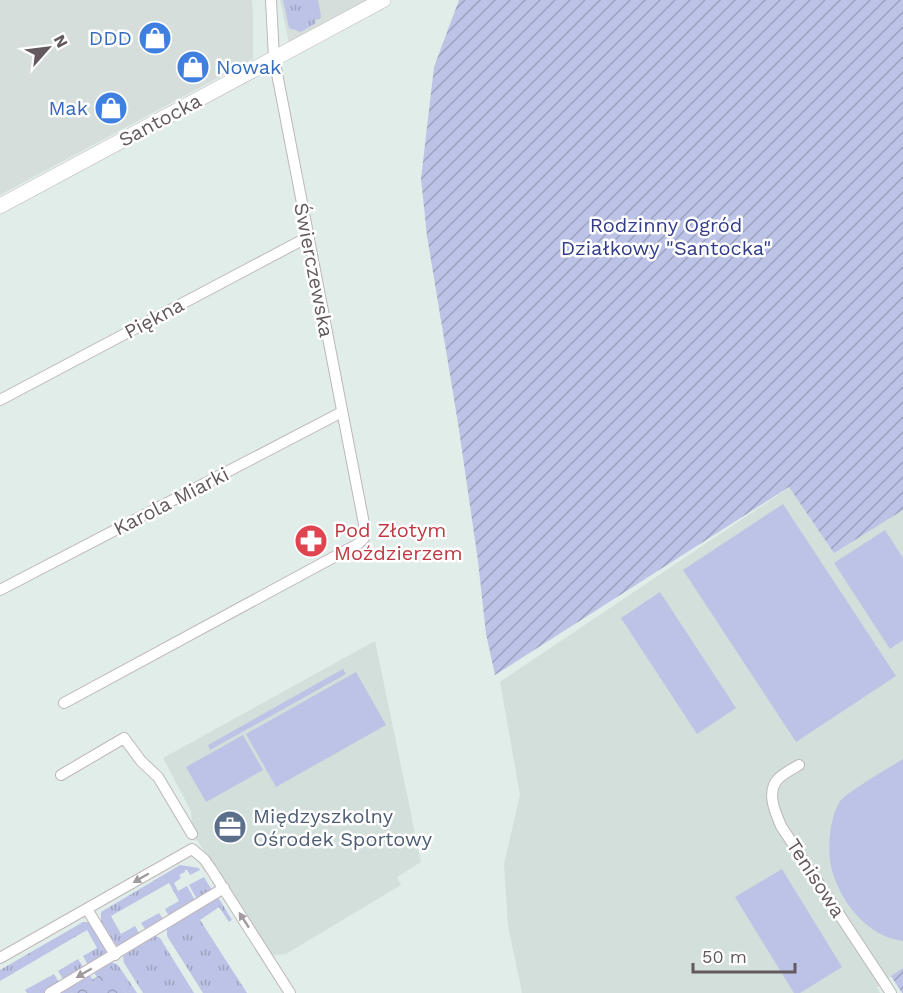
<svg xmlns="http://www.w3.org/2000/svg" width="903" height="993" font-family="'Work Sans',sans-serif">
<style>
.industrial{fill:#d5dedb}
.education{fill:#d2dfda}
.grass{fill:url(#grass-tufts)}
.park{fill:url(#park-crowns)}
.garden{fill:url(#garden-furrows)}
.pitch{fill:#bcc3e7}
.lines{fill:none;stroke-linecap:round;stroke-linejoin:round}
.street-casing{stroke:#beb6bb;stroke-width:12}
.secondary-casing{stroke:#c0b7bc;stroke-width:16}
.street{stroke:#fff;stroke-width:10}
.secondary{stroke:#fff;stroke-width:15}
.oneway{fill:#a19b9f}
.labels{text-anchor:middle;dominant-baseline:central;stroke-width:5;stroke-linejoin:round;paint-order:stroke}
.shop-label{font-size:20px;fill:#366cbe;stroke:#fff;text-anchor:end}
.street-label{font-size:20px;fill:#63595f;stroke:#fff}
.park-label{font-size:20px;fill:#323c89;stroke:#fff}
.health-label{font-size:20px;fill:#be3a42;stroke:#fff;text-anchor:start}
.service-label{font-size:20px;fill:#4e5e75;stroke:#fff;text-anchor:start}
</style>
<defs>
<pattern id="grass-tufts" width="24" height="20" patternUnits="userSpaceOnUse" patternTransform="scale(1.5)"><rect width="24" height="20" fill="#bcc3e7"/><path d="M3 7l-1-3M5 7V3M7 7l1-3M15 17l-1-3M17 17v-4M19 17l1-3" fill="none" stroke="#9ca1be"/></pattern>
<pattern id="park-crowns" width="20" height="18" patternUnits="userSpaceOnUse" patternTransform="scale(1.5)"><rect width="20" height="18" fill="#bcc3e7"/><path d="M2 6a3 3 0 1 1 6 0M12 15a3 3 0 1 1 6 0" fill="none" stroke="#9ca1be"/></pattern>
<pattern id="garden-furrows" width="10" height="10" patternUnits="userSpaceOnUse" patternTransform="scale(1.5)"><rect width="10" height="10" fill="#bcc3e7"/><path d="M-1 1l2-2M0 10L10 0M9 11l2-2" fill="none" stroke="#9ca1be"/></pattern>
</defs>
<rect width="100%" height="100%" fill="#e1ede8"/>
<g class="industrial">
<path d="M0,0h252l1,12v47l-253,136z"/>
<path d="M280,0h96l-87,44z"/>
</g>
<g class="education">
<path d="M790,487l44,65 69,-42v458l-26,19 3,6h-358l-14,-68 -4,-61 16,-69 -20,-113z"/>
<path d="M375,641l46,221 -24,15 4,8 -115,69 -13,1 -76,-115 -5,-10 -1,-19 -28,-53z"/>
</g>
<g class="grass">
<path d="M283,0h35l3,16 -1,3 -5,1 1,3 -15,9 -12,-4z"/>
<path d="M180,865l19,3 1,2 -10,5 -3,-5h-2v2l-6,3 2,3 -7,5 4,8 9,-5 9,16 -26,16 -5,-9 14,-8 -10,-18 -58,33 10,18 14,-8 6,10 -23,10 -2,-1 -15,-23v-10z"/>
<path d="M204,877l9,15 -15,9 -9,-16z"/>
<path d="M218,897l14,23 -3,2 -10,-15 -19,13 47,73h-44l-36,-57v-7z"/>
<path d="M159,913l6,9 -18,10 -6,-9z"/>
<path d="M83,922h5l4,3 15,25v4l-18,13 -6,-11 14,-8 -10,-18 -87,51v-11z"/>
<path d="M155,936l5,2 34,55h-51l-19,-30 -1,-7z"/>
<path d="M78,959l7,11 -21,11 -6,-10z"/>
<path d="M112,962l6,3 19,28h-11l-15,-24 -14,8 -3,-4z"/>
<path d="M54,974l6,10 -16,9h-17l-2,-3z"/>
<path d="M90,975l3,5 -22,13h-11z"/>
</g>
<path class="park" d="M111,968l15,25h-55z"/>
<g class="garden">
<path d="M459,0h444v510l-69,43 -45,-66 -294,188 -9,-41 -8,-73 -20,-138 -31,-187 -6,-57 13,-112z"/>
<path d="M903,968v25h-1l-11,-17z"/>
</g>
<g class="pitch">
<path d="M783,504l113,172 -100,66 -113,-172z"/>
<path d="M885,530l18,28v82l-13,9 -56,-86z"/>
<path d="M660,592l76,116 -39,26 -76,-116z"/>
<path d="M343,669l3,5 -136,76 -2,-5z"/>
<path d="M356,672l30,53 -110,62 -30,-53z"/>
<path d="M243,735l20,35 -57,32 -20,-35z"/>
<path d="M903,759v182c-36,-4 -65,-42 -72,-75 -4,-18 -1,-48 8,-63 4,-9 53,-37 64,-44z"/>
<path d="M782,869l60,98 -42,26h-6l-59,-96z"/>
</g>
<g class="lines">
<g class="street-casing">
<g id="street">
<path d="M0,400l308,-163"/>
<path d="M0,590l342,-178"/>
<path d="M64,703l294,-159 6,-6 1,-9 -91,-471 -3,-58"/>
<path d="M799,765c-7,4 -15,8 -21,14 -12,13 -3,33 3,47l110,167"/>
<path d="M61,775l63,-37 17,23 17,16 34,57"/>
<path d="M87,909l28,46"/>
<path d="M0,958l192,-109 12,10 7,10 79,124"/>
<path d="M50,993l174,-105"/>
</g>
</g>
<g class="secondary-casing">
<path id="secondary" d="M0,206l383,-206"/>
</g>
<use href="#street" class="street"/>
<use href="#secondary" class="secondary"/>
</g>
<defs><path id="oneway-solid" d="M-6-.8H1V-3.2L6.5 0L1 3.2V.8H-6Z" transform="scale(1.5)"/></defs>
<g class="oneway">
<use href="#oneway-solid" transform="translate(141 878) rotate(150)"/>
<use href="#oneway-solid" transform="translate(244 920) rotate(-123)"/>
<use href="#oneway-solid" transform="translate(84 973) rotate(150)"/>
</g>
<defs>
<g id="shop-disc" transform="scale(1.725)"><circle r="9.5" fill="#3f7fe0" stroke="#fff"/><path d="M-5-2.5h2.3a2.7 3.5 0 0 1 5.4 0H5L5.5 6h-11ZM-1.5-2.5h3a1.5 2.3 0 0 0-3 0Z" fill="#fff"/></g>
<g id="pharmacy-disc" transform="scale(1.725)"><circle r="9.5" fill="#e0444e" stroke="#fff"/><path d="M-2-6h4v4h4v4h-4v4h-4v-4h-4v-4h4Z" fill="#fff"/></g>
<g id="office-disc" transform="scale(1.725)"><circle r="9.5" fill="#5c6f8a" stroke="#fff"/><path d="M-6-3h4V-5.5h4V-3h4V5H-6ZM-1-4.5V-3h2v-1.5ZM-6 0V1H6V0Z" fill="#fff"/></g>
</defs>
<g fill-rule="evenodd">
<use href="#shop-disc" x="155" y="38"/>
<use href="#shop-disc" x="193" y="67"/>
<use href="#shop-disc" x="111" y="108"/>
<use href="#pharmacy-disc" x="311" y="541"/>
<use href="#office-disc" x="230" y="827"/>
</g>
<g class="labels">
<g class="shop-label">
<text x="132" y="38">DDD</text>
<text x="216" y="67" text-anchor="start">Nowak</text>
<text x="88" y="108">Mak</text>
</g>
<g class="street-label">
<text transform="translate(160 120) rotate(-28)">Santocka</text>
<text transform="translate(314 270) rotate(79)">Świerczewska</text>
<text transform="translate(154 318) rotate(-28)">Piękna</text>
<text transform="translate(171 501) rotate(-27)">Karola Miarki</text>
<text transform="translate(816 878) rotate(57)">Tenisowa</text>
</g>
<g class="park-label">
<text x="666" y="225">Rodzinny Ogród<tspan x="666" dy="23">Działkowy "Santocka"</tspan></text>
</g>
<g class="health-label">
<text x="334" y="530">Pod Złotym<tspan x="334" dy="23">Moździerzem</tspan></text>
</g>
<g class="service-label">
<text x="253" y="816">Międzyszkolny<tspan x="253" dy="23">Ośrodek Sportowy</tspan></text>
</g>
</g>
<g transform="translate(48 48) rotate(62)" stroke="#ffffff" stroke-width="4.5" paint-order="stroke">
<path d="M0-4.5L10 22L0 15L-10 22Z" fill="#63595f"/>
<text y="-9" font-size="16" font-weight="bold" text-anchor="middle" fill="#63595f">N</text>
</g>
<path d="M693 963v9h102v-9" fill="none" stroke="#63595f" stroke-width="3"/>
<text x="702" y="963" font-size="18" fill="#63595f" stroke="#ffffff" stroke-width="4.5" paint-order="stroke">50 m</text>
</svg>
